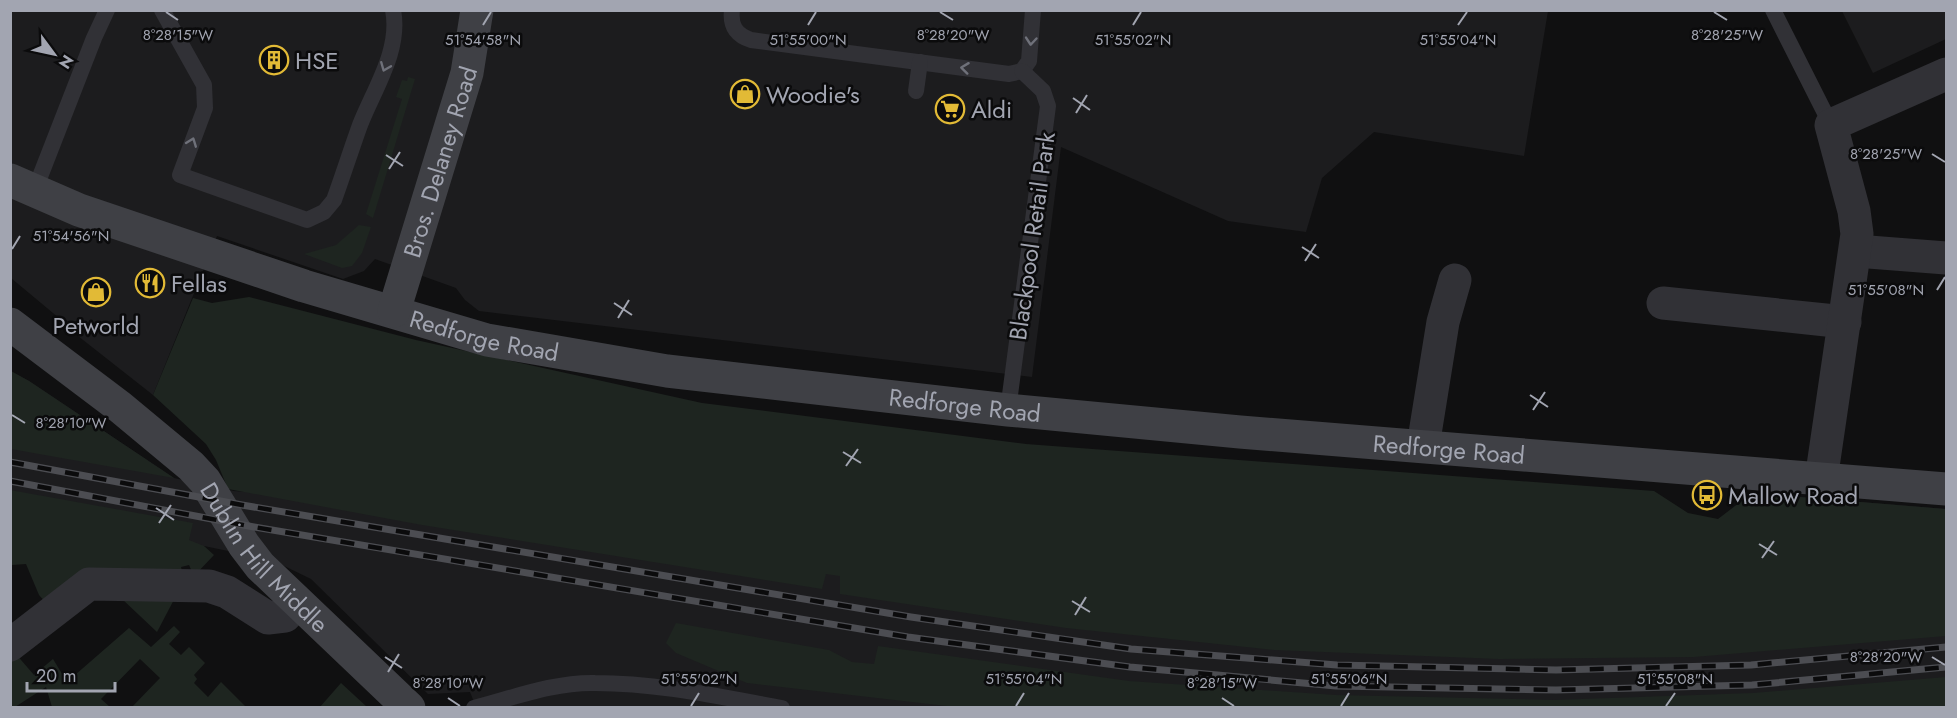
<svg xmlns="http://www.w3.org/2000/svg" width="1957" height="718" font-family="Jost,sans-serif">
<style>
.built{fill:#1c1c1e}
.green{fill:#1e2520}
.lines{fill:none;stroke-linecap:round;stroke-linejoin:round}
.lane{stroke:#313136;stroke-width:16}
.street{stroke:#313136;stroke-width:33}
.secondary{stroke:#3f4045;stroke-width:33}
.rail-casing{stroke:#4c4d52;stroke-width:7}
.rail{stroke:#0b0b0c;stroke-width:4.5;stroke-dasharray:14;stroke-linecap:butt}
.oneway{stroke:#6f717a}
.ticks{fill:none;stroke:#a2a5b1;stroke-width:2}
.labels{text-anchor:middle;dominant-baseline:central;stroke-width:5;stroke-linejoin:round;paint-order:stroke}
.poi-label{font-size:24px;fill:#a2a5b1;stroke:#0b0b0c;text-anchor:start}
.street-label{font-size:24px;fill:#a2a5b1;stroke:#0b0b0c}
.ticks-label{font-size:15px;text-anchor:middle;fill:#a2a5b1;stroke:#0b0b0c;stroke-width:5;stroke-linejoin:round;paint-order:stroke}
</style>
<rect width="100%" height="100%" fill="#101011"/>
<g class="built">
<path d="M10,11h1538l-24,145 -150,-24 -52,46 -16,54 -78,-11 -167,-74 -29,230 -553,-66 -14,-11 -9,-12 -81,-29 -11,12 -21,8 -126,-43 -64,159 -75,-59 2,-4 -9,-4 -60,-50z"/>
<path d="M1842,11h104v28l-73,34z"/>
<path d="M10,371l19,10 145,97 60,13 1455,119 63,-117 194,16v198h-1470l-6,-15 -42,2 -117,-115 -39,-19 -68,-14 -32,13 -89,-4 -72,10z"/>
</g>
<g class="green">
<path d="M408,77l7,2 -42,139 -7,-4 36,-115 -6,-2 6,-17 5,1z"/>
<path d="M359,225l12,2 -9,26 -10,13 -10,2 -38,-14 32,-9z"/>
<path d="M249,297l167,43 286,63 324,41 628,47 34,22 30,6 34,-26 194,16v127l-252,21 -195,2 -225,-9 -208,-22 -226,-34v-18l-14,-2 -4,15 -400,-64 -194,-36 -12,-29 -10,-16 -53,-49 40,-97 19,5z"/>
<path d="M11,371l18,10 145,97 -163,-29z"/>
<path d="M10,490l183,33 -4,17 15,6 10,9 -20,21 -5,-11 -8,2 2,8 -135,30 -9,-10 -13,-31 -15,1z"/>
<path d="M179,590l-22,42 -36,-34z"/>
<path d="M676,623l153,27 23,12 22,2 4,-18 251,35 207,14 218,5 199,-7 193,-16v30l-982,1 -217,-25 -71,-30 -10,-10z"/>
<path d="M174,626l6,6 -11,12 12,11 8,-8 16,16 -11,12 3,4 -3,4 14,14 13,-15 26,26 -115,-1 28,-29 -20,-19 -39,40 9,8h-58l-6,-20 -31,20h-4l-1,-50 5,-4 19,22 19,-16 14,23 62,-54 22,19z"/>
<path d="M341,683l26,24h-47z"/>
</g>
<g class="lines">
<g class="lane">
<path d="M162,10l42,75 1,23 -25,67 127,45 17,-8 10,-12c9,-25 17,-50 26,-75 14,-36 41,-75 33,-115"/>
<path d="M732,10c-2,16 4,25 19,30l258,34 13,-3 7,-10 4,-51"/>
<path d="M1773,10l58,115"/>
<path d="M916,91l4,-29"/>
<path d="M34,192l60,-154 13,-28"/>
<path d="M1008,410l40,-304 -5,-15 -21,-20"/>
<path d="M474,708c39,-10 80,-26 121,-25 63,0 126,14 187,25"/>
</g>
<g class="street">
<path d="M1856,251l90,7"/>
<path d="M1663,303l182,19"/>
<path d="M1423,446l20,-124 12,-42"/>
<path d="M1821,480l36,-246 -3,-23 -23,-86 115,-51"/>
<path d="M10,645l79,-61 120,2 18,6 41,26 17,-2 12,-14"/>
</g>
<g class="secondary">
<path id="s1" d="M10,180l69,30 225,76 183,54 180,31 341,39 232,22 706,57"/>
<path id="s2" d="M394,311l73,-238 10,-63"/>
<path id="s3" d="M10,324l110,83 71,59 14,15 39,64 16,21 149,142"/>
</g>
<g class="rail-casing">
<g id="rail">
<path d="M10,462l232,43 669,112 220,32 206,16 219,5 195,-5 195,-18"/>
<path d="M10,481l244,46 654,110 222,30 206,19 220,4 196,-5 194,-18"/>
</g>
</g>
<use href="#rail" class="rail"/>
</g>
<defs><path id="oneway-chevron" d="M-2-3.5L2.5 0L-2 3.5" fill="none" stroke-width="1.6" stroke-linecap="round" stroke-linejoin="round" transform="scale(1.5)"/></defs>
<g class="oneway">
<use href="#oneway-chevron" transform="translate(1031 41) rotate(95)"/>
<use href="#oneway-chevron" transform="translate(385 67) rotate(112)"/>
<use href="#oneway-chevron" transform="translate(965 68) rotate(-173)"/>
<use href="#oneway-chevron" transform="translate(192 142) rotate(-69)"/>
</g>
<path class="ticks" d="M166,12l12,8M940,12l13,8M1714,12l13,8M483,25l8,-13M808,25l8,-13M1133,25l8,-13M1458,25l9,-13M1073,98l17,12M1076,113l11,-18M1932,154l13,8M386,155l17,11M389,169l11,-17M1302,247l17,11M12,249l8,-13M1305,261l11,-17M1937,290l8,-13M614,303l18,12M618,318l11,-18M1530,395l18,12M1533,410l12,-18M12,415l13,8M843,452l18,11M846,466l12,-17M156,508l18,12M159,523l12,-18M1759,544l18,11M1762,558l12,-17M1072,601l18,11M1075,615l11,-18M385,657l17,11M1932,657l13,8M388,672l11,-18M448,698l12,8M1222,698l12,8M691,706l8,-13M1016,706l8,-13M1341,706l8,-13M1666,706l9,-13"/>
<defs>
<g id="building-ring" transform="scale(1.5)"><circle r="9.5" fill="#0b0b0c" stroke="#e2ba36" stroke-width="1.5"/><path d="M-4-6H4V6H1V3H-1V6H-4ZM-2.5-4.3h1.7v1.8h-1.7ZM.8-4.3h1.7v1.8H.8ZM-2.5-1h1.7V.8h-1.7ZM.8-1h1.7V.8H.8Z" fill="#e2ba36"/></g>
<g id="shop-ring" transform="scale(1.5)"><circle r="9.5" fill="#0b0b0c" stroke="#e2ba36" stroke-width="1.5"/><path d="M-5-2.5h2.3a2.7 3.5 0 0 1 5.4 0H5L5.5 6h-11ZM-1.5-2.5h3a1.5 2.3 0 0 0-3 0Z" fill="#e2ba36"/></g>
<g id="supermarket-ring" transform="scale(1.5)"><circle r="9.5" fill="#0b0b0c" stroke="#e2ba36" stroke-width="1.5"/><path d="M-6-5.5h2.5l.6 2H6L4.5 2H-2.5L-4.4-4H-6ZM-1.5 3.2a1.3 1.3 0 1 0 .1 0ZM3 3.2a1.3 1.3 0 1 0 .1 0Z" fill="#e2ba36"/></g>
<g id="restaurant-ring" transform="scale(1.5)"><circle r="9.5" fill="#0b0b0c" stroke="#e2ba36" stroke-width="1.5"/><path d="M-5-6h1v4h1v-4h1v4h1v-4h1v5L-1.5 .5V6h-2V.5L-5-1ZM5-6V6H3V1.5H1.5Q1.5-4 5-6Z" fill="#e2ba36"/></g>
<g id="bus-ring" transform="scale(1.5)"><circle r="9.5" fill="#0b0b0c" stroke="#e2ba36" stroke-width="1.5"/><path d="M-5-6H5V4H4V6H2V4H-2V6H-4V4H-5ZM-3.5-4V0h7V-4ZM-3.5 1.2v1.5H-2V1.2ZM2 1.2v1.5H3.5V1.2Z" fill="#e2ba36"/></g>
</defs>
<g fill-rule="evenodd">
<use href="#building-ring" x="274" y="60"/>
<use href="#shop-ring" x="745" y="94"/>
<use href="#supermarket-ring" x="950" y="109"/>
<use href="#restaurant-ring" x="150" y="283"/>
<use href="#shop-ring" x="96" y="292"/>
<use href="#bus-ring" x="1707" y="495"/>
</g>
<g class="labels">
<g class="poi-label">
<text x="295" y="60">HSE</text>
<text x="766" y="94">Woodie's</text>
<text x="971" y="109">Aldi</text>
<text x="171" y="283">Fellas</text>
<text x="96" y="325" text-anchor="middle">Petworld</text>
<text x="1728" y="495">Mallow Road</text>
</g>
<g class="street-label">
<text stroke="none"><textPath href="#s2" startOffset="156">Bros. Delaney Road</textPath></text>
<text transform="translate(1032 236) rotate(-82)">Blackpool Retail Park</text>
<text stroke="none"><textPath href="#s1" startOffset="500">Redforge Road</textPath></text>
<text stroke="none"><textPath href="#s1" startOffset="986">Redforge Road</textPath></text>
<text stroke="none"><textPath href="#s1" startOffset="1472">Redforge Road</textPath></text>
<text stroke="none"><textPath href="#s3" startOffset="348">Dublin Hill Middle</textPath></text>
</g>
</g>
<g class="ticks-label">
<text x="178" y="40">8°28'15"W</text>
<text x="953" y="40">8°28'20"W</text>
<text x="1727" y="40">8°28'25"W</text>
<text x="483" y="45">51°54'58"N</text>
<text x="808" y="45">51°55'00"N</text>
<text x="1133" y="45">51°55'02"N</text>
<text x="1458" y="45">51°55'04"N</text>
<text x="1886" y="159">8°28'25"W</text>
<text x="71" y="241">51°54'56"N</text>
<text x="1886" y="295">51°55'08"N</text>
<text x="71" y="428">8°28'10"W</text>
<text x="1886" y="662">8°28'20"W</text>
<text x="699" y="684">51°55'02"N</text>
<text x="1024" y="684">51°55'04"N</text>
<text x="1349" y="684">51°55'06"N</text>
<text x="1675" y="684">51°55'08"N</text>
<text x="448" y="688">8°28'10"W</text>
<text x="1222" y="688">8°28'15"W</text>
</g>
<rect width="1957" height="718" fill="none" stroke="#a2a5b1" stroke-width="24"/>
<g transform="translate(54 54) rotate(123)" stroke="#0b0b0c" stroke-width="4.5" paint-order="stroke">
<path d="M0-4.5L10 22L0 15L-10 22Z" fill="#a2a5b1"/>
<text y="-9" font-size="16" font-weight="bold" text-anchor="middle" fill="#a2a5b1">N</text>
</g>
<path d="M27 682v9h88v-9" fill="none" stroke="#a2a5b1" stroke-width="3"/>
<text x="36" y="682" font-size="18" fill="#a2a5b1" stroke="#0b0b0c" stroke-width="4.5" paint-order="stroke">20 m</text>
</svg>
